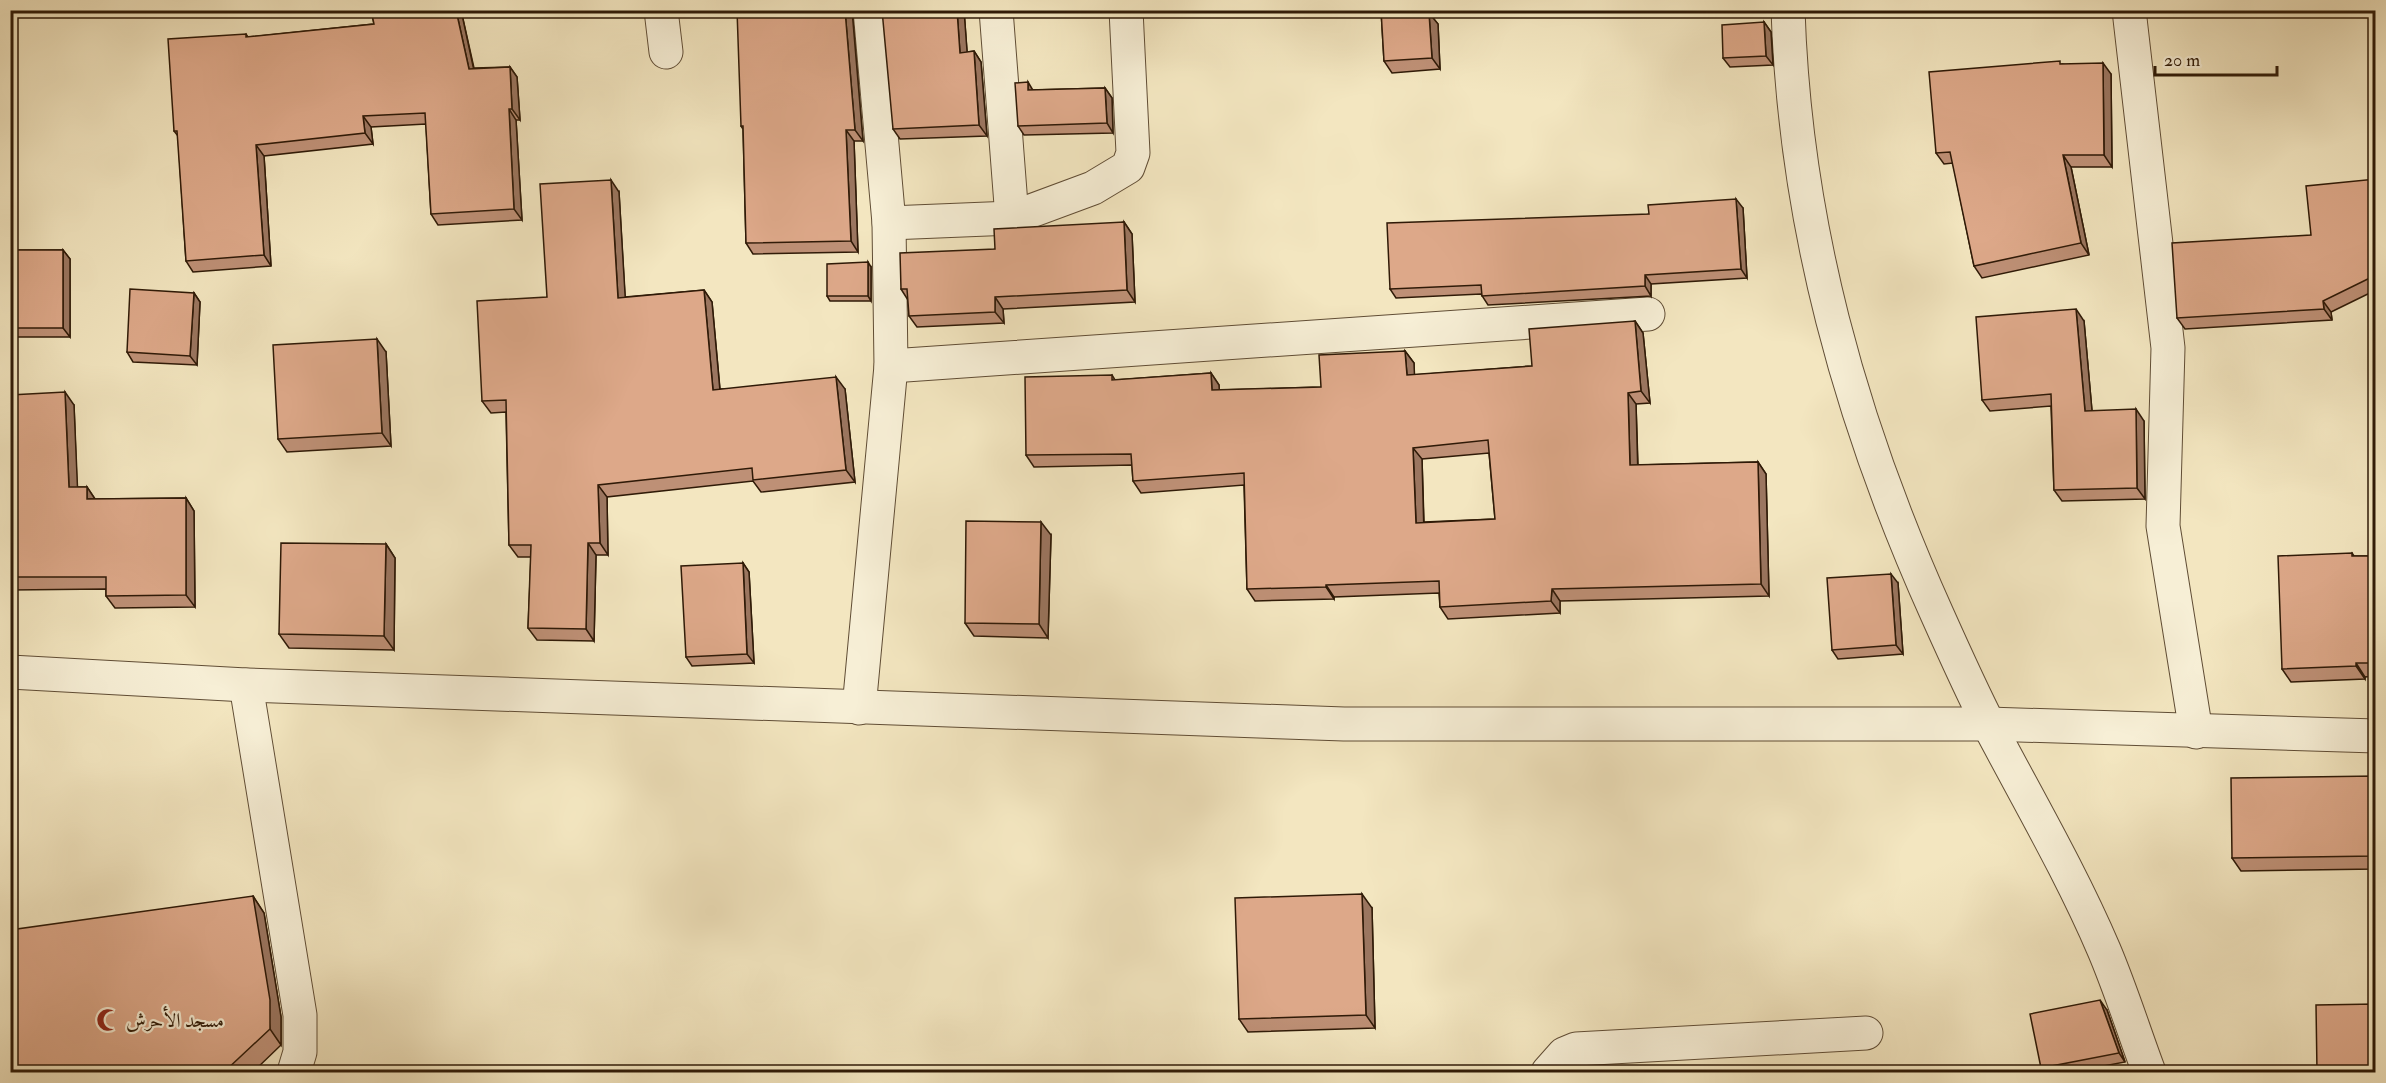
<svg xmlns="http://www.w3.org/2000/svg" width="2386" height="1083" font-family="'IM FELL Double Pica',Amiri,serif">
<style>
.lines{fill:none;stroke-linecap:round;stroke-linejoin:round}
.minor-casing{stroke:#604d35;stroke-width:35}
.minor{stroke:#f7efd6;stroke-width:33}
.wall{fill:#be9076;stroke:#2f1a07;stroke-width:1.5;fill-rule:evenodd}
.shaded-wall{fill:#9b7660;stroke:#2f1a07;stroke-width:1.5}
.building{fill:#dda889;stroke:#2f1a07;stroke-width:1.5;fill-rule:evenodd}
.labels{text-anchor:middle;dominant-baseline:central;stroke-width:4.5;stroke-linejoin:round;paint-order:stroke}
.poi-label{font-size:20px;fill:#2f1a07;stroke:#f7efd6;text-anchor:start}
</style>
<rect width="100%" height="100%" fill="#f3e6c0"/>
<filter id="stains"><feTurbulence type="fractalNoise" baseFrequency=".00333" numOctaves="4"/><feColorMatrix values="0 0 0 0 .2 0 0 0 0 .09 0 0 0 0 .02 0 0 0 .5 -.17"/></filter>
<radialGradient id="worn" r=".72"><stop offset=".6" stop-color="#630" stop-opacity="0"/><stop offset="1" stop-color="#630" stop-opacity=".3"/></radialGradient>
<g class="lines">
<g class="minor-casing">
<g id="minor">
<path d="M661,10l5,42"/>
<path d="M996,10l16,208"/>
<path d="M1788,10c7,213 62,411 149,604 17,38 34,76 53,113 39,74 81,146 114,223 17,40 30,82 45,122"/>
<path d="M2129,10l39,338 -5,178 33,206"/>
<path d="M889,223l123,-5 81,-30 35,-21 5,-14 -7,-143"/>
<path d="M891,366l757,-52"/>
<path d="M10,672l236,13 1098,39h644l388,12"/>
<path d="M246,685l54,330v37l-6,20"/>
<path d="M859,708l32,-342 -2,-143 -19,-213"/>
<path d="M1548,1072l16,-18 12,-5 290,-16"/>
</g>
</g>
<use href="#minor" class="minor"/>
</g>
<g class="wall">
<path d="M371,10h90l13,58 36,-1 7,10 3,43h-4l6,100 -84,5 -7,-11 -5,-90 -55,3 2,17 -109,12 7,110 -78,6 -7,-11 -8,-125 -4,-5 72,-97 2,3 126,-13z"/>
<path d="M852,10l11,131h-9l4,111 -105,2 -7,-11 -3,-114 -2,-3z"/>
<path d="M964,10l3,42 7,-1 7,11 6,74 -87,3 -7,-10z"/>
<path d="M1381,10h45v3h3l9,11 2,45 -48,4 -8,-12z"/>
<path d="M1764,22l7,10 2,33 -43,2 -7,-9z"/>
<path d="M2062,64l49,10 1,93h-41l18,88 -107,23 -8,-12 -21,-103 -9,1 -8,-11z"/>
<path d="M1105,88l7,10 1,35 -89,2 -6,-9 15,-36z"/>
<path d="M2376,179v111l-45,22 1,8 -147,9 -8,-11 134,-83z"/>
<path d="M619,192l6,105 79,-7 8,12 8,87h125l10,93 -94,10 -8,-11 -146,16 1,58h-12l-2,86 -57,-1 -9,-12 3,-71h-13l-9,-12 -3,-133 -15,1 -9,-12 65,-104z"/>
<path d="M1743,208l4,70 -96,6v12l-163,9 -7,-11 -85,4 -6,-9 259,-75z"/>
<path d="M1124,222l8,12 3,68 -132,7 1,14 -87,4 -8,-11 -1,-16 -7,-11 94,-40z"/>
<path d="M10,250h53l7,9v78h-60z"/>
<path d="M871,267v34h-41l-3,-5z"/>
<path d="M194,293l6,9 -3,63 -64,-3 -6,-10z"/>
<path d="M1635,321l8,12 7,70 -14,1 2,61 120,-3 8,12 3,122 -209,5v12l-112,6 -8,-12 -1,-14 -105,4v2l-79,2 -8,-12 -3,-104 -103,8 -8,-12 -1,-16 -98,2 -8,-12 86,-80 3,5 96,-7 8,12v5l102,-3 84,-36 9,12v12l118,-9zM1489,453l6,66 -71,3 -2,-63z"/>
<path d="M2084,321l8,90 52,10 1,78 -83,2 -8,-11 -3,-84 -61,5 -8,-11z"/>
<path d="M386,352l5,94 -104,6 -9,-13z"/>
<path d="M10,395l64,10 3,82h10l8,12 91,-1 8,13 1,96 -80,1 -9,-12v-7l-96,1z"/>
<path d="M1051,535l-3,103 -74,-2 -9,-13z"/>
<path d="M386,544l9,14 -1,92 -105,-2 -10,-14z"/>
<path d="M2352,553l2,3h22v120l-11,1v2l-74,3 -9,-13z"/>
<path d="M743,563l6,9 5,91 -62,3 -6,-9z"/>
<path d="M1898,583l5,71 -65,5 -6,-9z"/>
<path d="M2376,776v93l-135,2 -9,-13z"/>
<path d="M253,896l11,17 17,104v28l-28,27h-243z"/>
<path d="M1372,908l3,120 -127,4 -9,-13z"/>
<path d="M2107,1010l18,52 -53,10h-28l-3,-4z"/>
</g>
<g class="shaded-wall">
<path d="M456,10h5l15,70 -7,-11z"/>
<path d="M845,10h7l11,131 -8,-11z"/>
<path d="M957,10h7l4,54 -8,-11z"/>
<path d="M1419,10h7l1,15 -8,-11z"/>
<path d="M1429,13l9,11 2,45 -8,-11z"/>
<path d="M1764,22l7,10 2,33 -7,-9z"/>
<path d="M974,51l7,11 6,74 -8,-11z"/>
<path d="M2103,63l8,11 1,93 -8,-12z"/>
<path d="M510,67l7,10 3,43 -8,-11z"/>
<path d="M1028,82l6,10 -6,-2z"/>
<path d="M1105,88l7,10 1,35 -6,-10z"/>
<path d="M509,109l7,11 6,100 -8,-11z"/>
<path d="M363,116l8,11 2,17 -8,-11z"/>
<path d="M846,130l8,11 4,111 -7,-11z"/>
<path d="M256,145l8,11 7,110 -7,-11z"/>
<path d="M2063,155l8,12 18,88 -8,-12z"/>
<path d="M611,180l8,12 7,118 -8,-12z"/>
<path d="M1736,199l7,9 4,70 -6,-9z"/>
<path d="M1124,222l8,12 3,68 -8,-12z"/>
<path d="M63,250l7,9v78l-7,-9z"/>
<path d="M868,262l3,5v34l-3,-5z"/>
<path d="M1645,275l6,9v12l-6,-10z"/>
<path d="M704,290l8,12 9,100 -8,-12z"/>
<path d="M194,293l6,9 -3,63 -7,-9z"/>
<path d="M995,297l8,12 1,14 -9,-11z"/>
<path d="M2323,301l8,11 1,8 -8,-11z"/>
<path d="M2076,309l8,12 9,101 -8,-11z"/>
<path d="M1635,321l8,12 7,70 -9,-12z"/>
<path d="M377,339l9,13 5,94 -9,-13z"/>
<path d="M1405,351l9,12 1,24 -8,-12z"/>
<path d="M1211,373l8,12 1,17 -8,-12z"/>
<path d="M836,377l9,12 10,93 -9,-12z"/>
<path d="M65,392l9,13 4,94 -9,-12z"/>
<path d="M1628,393l8,11 2,73 -8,-12z"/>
<path d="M2136,409l8,12 1,78 -8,-11z"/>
<path d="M1413,448l9,11 2,75 -8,-11z"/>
<path d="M1758,462l8,12 3,122 -8,-12z"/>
<path d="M598,485l9,12 1,58 -8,-12z"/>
<path d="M87,487l8,12h-8z"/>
<path d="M186,498l8,13 1,96 -9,-12z"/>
<path d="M1041,522l10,13 -3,103 -9,-14z"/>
<path d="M588,543l8,12 -2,86 -8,-12z"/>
<path d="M386,544l9,14 -1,92 -10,-14z"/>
<path d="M743,563l6,9 5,91 -7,-9z"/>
<path d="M1891,574l7,9 5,71 -7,-9z"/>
<path d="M1326,585l8,12v2l-8,-12z"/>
<path d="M1552,589l8,12v12l-9,-12z"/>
<path d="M2356,663l9,14v2l-9,-13z"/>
<path d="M1362,894l10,14 3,120 -9,-13z"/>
<path d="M253,896l11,17 17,104v28l-11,-16z"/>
<path d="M2100,1000l7,10 18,52 -6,-9z"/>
</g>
<g class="building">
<path d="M371,10h85l13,59 41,-2 2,42h-3l5,100 -83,5 -6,-101 -62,3 2,17 -109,12 8,110 -78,6 -9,-130h-3l-6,-92 78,-5v3l128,-13z"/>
<path d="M737,10h108l10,120h-9l5,111 -105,2 -3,-117h-2z"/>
<path d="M882,10h75l3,43 14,-2 5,74 -86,4z"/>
<path d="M1381,10h38v4l10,-1 3,45 -48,3z"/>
<path d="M1764,22l2,34 -43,2 -1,-33z"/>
<path d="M2060,61v3l43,-1 1,92h-41l18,88 -107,23 -24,-114 -14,1 -7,-81z"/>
<path d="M1028,82v8l77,-2 2,35 -89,3 -3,-43z"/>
<path d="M2376,179v96l-53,26 1,8 -147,9 -5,-75 139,-8 -5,-49z"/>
<path d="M611,180l7,118 86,-8 9,100 123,-13 10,93 -93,10 -1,-12 -154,17 2,58h-12l-2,86 -58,-1 3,-83h-22l-3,-145 -24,1 -5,-100 70,-4 -7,-113z"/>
<path d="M1736,199l5,70 -96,6v11l-163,10 -1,-11 -91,4 -3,-66 262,-9 -1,-9z"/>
<path d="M1124,222l3,68 -132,7v15l-86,4 -2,-27h-6l-1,-36 95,-4 -1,-20z"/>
<rect x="10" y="250" width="53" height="78"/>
<path d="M868,262v34h-41v-32z"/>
<path d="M130,289l64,4 -4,63 -63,-4z"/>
<path d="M2076,309l9,102 51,-2 1,79 -83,2 -3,-96 -69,6 -6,-83z"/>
<path d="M1635,321l6,70 -13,2 2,72 128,-3 3,122 -209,5 -1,12 -111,6 -1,-26 -113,4v2l-79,2 -3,-116 -111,8 -2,-27 -105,1 -1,-78 87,-2v5l99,-7 1,17 109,-3 -2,-32 86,-4 2,24 125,-9 -3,-37zM1488,440l7,79 -79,4 -3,-75z"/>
<path d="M377,339l5,94 -104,6 -5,-94z"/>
<path d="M65,392l4,95h18v12l99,-1v97l-80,1v-19h-96v-182z"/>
<path d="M966,521l75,1 -2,102 -74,-1z"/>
<path d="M281,543l105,1 -2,92 -105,-2z"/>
<path d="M2352,553v3h24v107h-20v3l-74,3 -4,-113z"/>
<path d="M743,563l4,91 -61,3 -5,-91z"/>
<path d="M1891,574l5,71 -64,5 -5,-72z"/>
<path d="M2376,776v80l-144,2 -1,-80z"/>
<path d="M1362,894l4,121 -127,4 -4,-121z"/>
<path d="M253,896l17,104v29l-46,43h-214v-142z"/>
<path d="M2100,1000l19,53 -78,15 -11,-54z"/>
<path d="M2376,1004v68h-59l-1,-67z"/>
<path d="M602,1069v3h-38z"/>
</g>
<defs>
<g id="mosque-bare" transform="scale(1.8)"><path d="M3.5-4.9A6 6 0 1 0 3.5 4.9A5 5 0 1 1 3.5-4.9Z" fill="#8f2418" stroke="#f7efd6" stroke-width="2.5" paint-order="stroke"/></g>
</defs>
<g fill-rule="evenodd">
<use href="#mosque-bare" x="108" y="1020"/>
</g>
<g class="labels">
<g class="poi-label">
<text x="126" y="1020">مسجد الأحرش</text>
</g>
</g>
<rect width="2386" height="1083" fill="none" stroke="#f3e6c0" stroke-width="36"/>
<rect x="12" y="12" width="2362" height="1059" fill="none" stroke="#2f1a07" stroke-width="3"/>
<rect x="18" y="18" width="2350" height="1047" fill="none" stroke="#2f1a07" stroke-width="1.5"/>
<path d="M2155 66v9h122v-9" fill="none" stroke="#2f1a07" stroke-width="3"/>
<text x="2164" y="66" font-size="18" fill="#2f1a07" stroke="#f7efd6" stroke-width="4.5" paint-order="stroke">20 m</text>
<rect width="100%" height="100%" filter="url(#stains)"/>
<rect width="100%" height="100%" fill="url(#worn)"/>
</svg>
